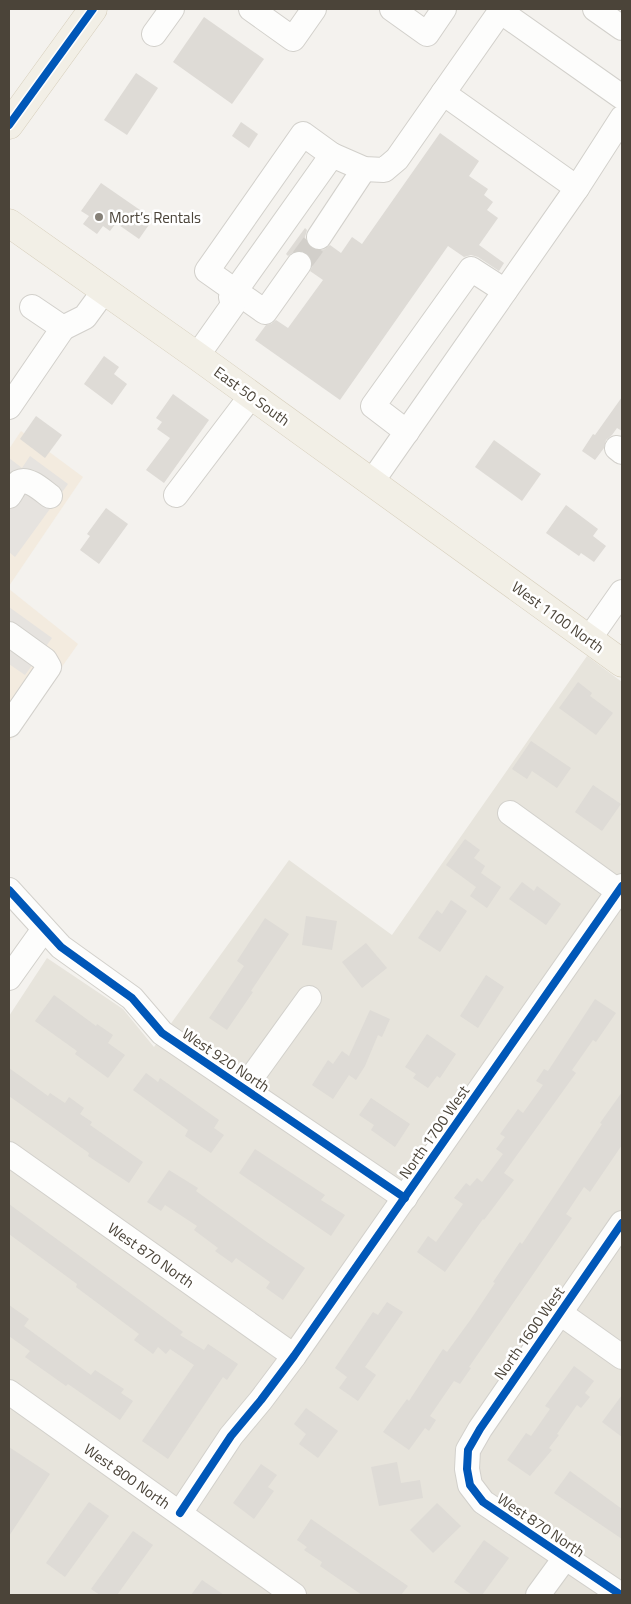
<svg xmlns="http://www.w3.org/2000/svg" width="631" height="1604" font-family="'Titillium Web',sans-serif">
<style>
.residential{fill:#e7e4dc}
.commercial{fill:#f3ebdf}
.parking{fill:#e6e3df}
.building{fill:#dedbd6}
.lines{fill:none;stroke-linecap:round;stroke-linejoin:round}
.minor-tunnel{stroke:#d2cfca;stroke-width:24;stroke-dasharray:24 12;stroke-linecap:butt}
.minor-casing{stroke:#d2d0cb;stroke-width:26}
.major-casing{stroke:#d6cebb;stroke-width:29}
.minor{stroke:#fdfdfc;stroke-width:24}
.major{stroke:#f2efe6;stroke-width:28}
.cycleway-casing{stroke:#fff;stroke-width:11}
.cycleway{stroke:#0057b8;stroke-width:8}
.poi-dot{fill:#868178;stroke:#fff;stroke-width:2}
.labels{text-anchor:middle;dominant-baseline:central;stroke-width:5;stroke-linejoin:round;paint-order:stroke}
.poi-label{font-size:15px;fill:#4b4439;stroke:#fff;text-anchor:start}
.street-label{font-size:15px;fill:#4b4439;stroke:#fff}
</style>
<rect width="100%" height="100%" fill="#f4f2ee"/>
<path class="residential" d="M587,656l35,26v913h-613v-579l38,-58 76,51 31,38 135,-187 103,75z"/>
<g class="commercial">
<path d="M21,431l62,46 -74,109v-137z"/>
<path d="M9,589l69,55 -69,98z"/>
</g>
<g class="parking">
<path d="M30,456l38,28 -53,73 -6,-5v-94l13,10z"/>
<path d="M9,607l43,31 -27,37 -16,-11z"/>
</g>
<g class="building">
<path d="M204,17l60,42 -32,45 -59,-42z"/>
<path d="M136,73l22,15 -31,47 -23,-15z"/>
<path d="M241,122l17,12 -9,14 -17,-12z"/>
<path d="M440,133l39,28 -10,15 19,13 -4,6 9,7 -6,8 11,8 -19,27 25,18 -5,8 -21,-14 -7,-2 -7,2 -16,-11 -108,154 -85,-60 11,-15 5,-1 5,-4 12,8 35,-48 -13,-9 3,-6 -1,-6 -5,-6 -7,-3 -7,2 -5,4 -2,-2 19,-26 2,2 -2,7 2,7 4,4 7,3 7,-2 5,-4 11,8 11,-16 10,7z"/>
<path d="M101,183l52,36 -14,20 -23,-16 -6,8 -7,-5 -6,8 -14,-10 6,-8 -8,-5z"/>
<path d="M104,356l15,11 -5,7 13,10 -15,21 -28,-21z"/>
<path d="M173,394l36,26 -45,63 -18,-13 24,-32 -13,-9 5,-7 -6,-4z"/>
<path d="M622,397v34l-5,-3 -5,7 -6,5 -2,8 -9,12 -13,-9 11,-17 2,1z"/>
<path d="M36,416l26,19 -17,23 -25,-19z"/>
<path d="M494,440l47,34 -19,27 -47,-34z"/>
<path d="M566,505l32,24 -5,7 13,10 -12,16 -13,-9 -2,3 -33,-23z"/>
<path d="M106,508l22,16 -29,40 -19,-14 10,-14 -3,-2z"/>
<path d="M578,682l14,11 -2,3 23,17 -17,22 -37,-27z"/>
<path d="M531,741l40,27 -14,20 -25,-17 -5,8 -15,-10z"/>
<path d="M593,785l28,19 -19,27 -27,-19z"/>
<path d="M465,839l15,11 -6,8 11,8 -4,7 20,14 -14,21 -17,-12 6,-9 -30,-22z"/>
<path d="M522,882l12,9 3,-5 24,18 -15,21 -37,-26z"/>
<path d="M451,900l16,11 -27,41 -22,-14 19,-28 5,4z"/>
<path d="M306,916l31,5 -5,29 -30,-5z"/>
<path d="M265,918l24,16 -38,57 2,1 -26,38 -18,-12 35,-52 -7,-5z"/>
<path d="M366,943l21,25 -25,20 -20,-26z"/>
<path d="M486,975l18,12 -26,41 -18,-12z"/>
<path d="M54,995l42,31 1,-2 16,11 -5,8 17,12 -17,23 -33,-24 2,-3 -42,-30z"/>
<path d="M595,999l21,14 -20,29 -3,-2 -21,30 4,3 -72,100 10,7 -30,40 -1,-1 -38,53 -28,-20 11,-16 8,6 27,-38 -9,-6 12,-15 4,3 7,-8 5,4 21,-28 -7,-5 9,-12 -5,-3 18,-25 5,4 20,-28 -7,-4 8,-12 4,2z"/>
<path d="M370,1010l20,9 -8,18 -4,-2 -13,31 -9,14 -7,-5 -16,24 -21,-14 16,-25 5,4 9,-13 7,5z"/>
<path d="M427,1034l29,20 -16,24 -3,-2 -9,12 -15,-10 3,-4 -11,-7z"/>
<path d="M9,1068l39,28 2,-3 15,10 4,-6 15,11 -4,6 12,8 -2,3 53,37 -14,21 -41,-27 1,-3 -80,-57z"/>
<path d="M146,1073l12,9 2,-4 59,42 -5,8 10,7 -13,18 -26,-17 3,-6 -55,-40z"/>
<path d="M622,1092v53l-32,47 -6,-5 -18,27 6,4 -103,149 2,1 -11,16 -6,-3 -24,35 6,4 -7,11 -4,-3 -16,22 -26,-18 24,-33 2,2 34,-52 4,3 24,-33 24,-36 -2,-1 27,-40 2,2 80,-120 -2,-1z"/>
<path d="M371,1098l39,26 -15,23 -24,-17 3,-5 -15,-10z"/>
<path d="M255,1149l70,46 -4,5 24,15 -14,21 -92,-63z"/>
<path d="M169,1170l29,18 -2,3 68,49 41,28 -22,32 -17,-12 4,-6 -34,-24 -4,5 -17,-12 3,-3 -24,-18 3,-4 -32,-21 -4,6 -14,-9z"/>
<path d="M9,1204l174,128 -3,3 24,15 4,-6 30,20 -11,16 -4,-3 -55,82 -26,-18 52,-76 -24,-16 -4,5 -8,-7 -5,7 -19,-14 5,-6 -63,-47 1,-3 -68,-50z"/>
<path d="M387,1302l16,10 -38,55 11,8 -18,26 -19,-13 8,-11 -12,-9 38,-56 5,3z"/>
<path d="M9,1305l20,14 -5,7 67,49 4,-5 29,19 -3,4 12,8 -13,19 -52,-36 -2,2 -41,-29 5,-6 -21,-15z"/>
<path d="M574,1366l20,15 -9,12 5,4 -9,11 -4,-3 -20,29 2,1 -10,13 3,2 -22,26 -23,-16 19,-27 5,3 19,-27 -5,-3z"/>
<path d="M622,1395v42l-20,-15z"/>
<path d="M306,1408l32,23 -20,27 -19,-14 7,-10 -12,-10z"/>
<path d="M9,1447l41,27 -41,62z"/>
<path d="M397,1462l4,21 19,-3 3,18 -44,8 -8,-39z"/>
<path d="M261,1464l16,11 -9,12 6,4 -20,28 -21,-16z"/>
<path d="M570,1471l52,38v30l-68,-46z"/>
<path d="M89,1502l20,14 -44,61 -19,-14z"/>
<path d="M437,1503l24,23 -28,27 -23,-23z"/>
<path d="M311,1519l97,67 -7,9h-39l-42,-29 2,-4 -18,-12 3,-3 -10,-7z"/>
<path d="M133,1531l20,14 -36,50h-17l-9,-6z"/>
<path d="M484,1540l25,18 -27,37h-10l-18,-13z"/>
<path d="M202,1580l22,15h-33z"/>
</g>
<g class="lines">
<path class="minor-tunnel" d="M299,264l20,-27"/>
<g class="minor-casing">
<g id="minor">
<path d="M251,9l42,30 21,-30"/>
<path d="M392,9l35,25 17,-25"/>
<path d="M595,9l27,19"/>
<path d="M500,11l122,86"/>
<path d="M154,34l18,-25"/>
<path d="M577,188l45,-70"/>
<path d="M319,237l45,-68"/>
<path d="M299,264l-34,48 -58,-41 96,-137 29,21"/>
<path d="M63,328l22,-11 19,-26"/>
<path d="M197,356l36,-51 -2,-8 101,-142 32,14 20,1 13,-11 105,-150"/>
<path d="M9,407l54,-79 -31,-21"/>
<path d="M407,432l-34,-26 98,-137 34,22"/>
<path d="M617,448l5,4"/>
<path d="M371,483l206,-295 -134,-95"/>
<path d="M176,495l75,-99"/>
<path d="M9,496c3,-4 6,-11 10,-14 9,-5 24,9 31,14"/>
<path d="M9,634l36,26 4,7 -40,58"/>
<path d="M589,639l33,-47"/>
<path d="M510,813l112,81"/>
<path d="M9,890l52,57 71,51 30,35 243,165"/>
<path d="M9,978l35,-49"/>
<path d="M244,1088l65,-90"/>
<path d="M9,1154l285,202"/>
<path d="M560,1313l62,44"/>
<path d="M9,1392l285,203"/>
<path d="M180,1513l51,-77 30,-36 33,-44 328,-470"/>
<path d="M538,1595l27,-37"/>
<path d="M621,1595l-138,-93 -13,-17 -3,-16 1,-19 12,-21 142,-206"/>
</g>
</g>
<g class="major-casing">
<g id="major">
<path d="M9,125l84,-116"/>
<path d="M9,223l188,133 425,307"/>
</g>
</g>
<use href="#minor" class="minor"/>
<use href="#major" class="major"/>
<g class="cycleway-casing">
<g id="cycleway">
<path d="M9,125l84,-116"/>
<path d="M9,890l52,57 71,51 30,35 243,165"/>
<path d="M180,1513l51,-77 30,-36 33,-44 328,-470"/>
<path d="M621,1595l-138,-93 -13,-17 -3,-16 1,-19 12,-21 142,-206"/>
</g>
</g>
<use href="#cycleway" class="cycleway"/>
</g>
<circle class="poi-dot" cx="99" cy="217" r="5"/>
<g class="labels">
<g class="poi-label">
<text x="109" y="217">Mort’s Rentals</text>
</g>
<g class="street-label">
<text transform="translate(252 396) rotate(36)">East 50 South</text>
<text transform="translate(558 617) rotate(36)">West 1100 North</text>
<text transform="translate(226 1060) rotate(34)">West 920 North</text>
<text transform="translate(434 1132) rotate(-55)">North 1700 West</text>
<text transform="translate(151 1255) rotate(35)">West 870 North</text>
<text transform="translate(529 1333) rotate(-55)">North 1600 West</text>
<text transform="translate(127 1476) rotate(35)">West 800 North</text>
<text transform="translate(541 1525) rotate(34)">West 870 North</text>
</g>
</g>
<rect width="631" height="1604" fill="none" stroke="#4b4439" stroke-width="20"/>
</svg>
